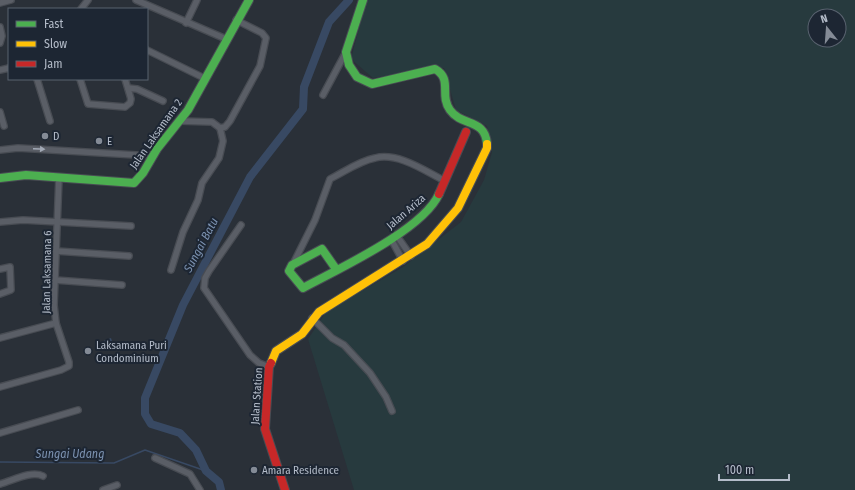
<svg xmlns="http://www.w3.org/2000/svg" width="855" height="490" font-family="'Fira Sans Condensed',sans-serif">
<style>
.green{fill:#273a3e;fill-rule:evenodd}
.water{fill:#384963}
.lines{fill:none;stroke-linecap:round;stroke-linejoin:round}
.stream{stroke:#384963;stroke-width:1.5}
.river{stroke:#384963;stroke-width:8}
.street-casing{stroke:#484c53;stroke-width:8}
.fast-casing{stroke:#484c53;stroke-width:10}
.slow-casing{stroke:#484c53;stroke-width:10}
.jam-casing{stroke:#484c53;stroke-width:10}
.street{stroke:#5a5e66;stroke-width:5.5}
.fast{stroke:#4caf50;stroke-width:8}
.slow{stroke:#ffc107;stroke-width:8}
.jam{stroke:#c62828;stroke-width:8}
.oneway{fill:#a2a9b5}
.poi-dot{fill:#848b96;stroke:#1d2633;stroke-width:1.5}
.labels{text-anchor:middle;dominant-baseline:central;stroke-width:4;stroke-linejoin:round;paint-order:stroke}
.street-label{font-size:11px;fill:#b4bcc9;stroke:#1d2633}
.poi-label{font-size:11px;fill:#b4bcc9;stroke:#1d2633;text-anchor:start}
.water-label{font-size:12px;font-style:italic;fill:#7c92b1;stroke:#1d2633}
</style>
<rect width="100%" height="100%" fill="#2a3038"/>
<path class="green" d="M366,0h489v490h-501l-46,-151 18,-27 77,-45 58,-45 23,-42 8,-28 -5,-26 -31,-16 -12,-42 -71,10 -22,-19zM815,16h24v24h-24z"/>
<path class="water" d="M111,338l2,7 -10,3 -2,-6z"/>
<g class="lines">
<path class="stream" d="M0,462l114,1 31,-13 61,21"/>
<path class="river" d="M221,490l-2,-8 -13,-11 -10,-21 -16,-17 -29,-9 -6,-10v-16l38,-93 67,-128 53,-68 1,-22 25,-65 20,-22"/>
<g class="street-casing">
<g id="street">
<path d="M136,0l90,39"/>
<path d="M0,3l11,-3"/>
<path d="M81,9l7,-9"/>
<path d="M186,23l11,-23"/>
<path d="M0,27l2,9 -2,7"/>
<path d="M147,50l59,29"/>
<path d="M0,70l9,-2"/>
<path d="M37,79l13,42"/>
<path d="M80,79l8,25 37,3 5,-4 1,-4 -6,-20"/>
<path d="M128,88l9,1 26,12"/>
<path d="M323,95l23,-43"/>
<path d="M0,112l4,14"/>
<path d="M180,121l32,1 8,6 5,-1 5,-6 30,-55 6,-28 -4,-5 -26,-13"/>
<path d="M0,150l18,-2 135,8"/>
<path d="M0,222l23,-2 108,6"/>
<path d="M241,225l-32,46 -4,7 -1,10 46,67 9,8 10,4"/>
<path d="M397,236l14,20"/>
<path d="M391,239l12,22"/>
<path d="M56,251l73,5"/>
<path d="M293,264l22,-44 15,-41c14,-7 29,-18 45,-21 23,-6 50,13 70,23"/>
<path d="M0,269l10,-2 1,23 -11,4"/>
<path d="M171,270l12,-38 15,-32 4,-17 17,-25 4,-17 -3,-13"/>
<path d="M55,280l67,5"/>
<path d="M312,318l20,20 12,7 26,28 16,24 6,14"/>
<path d="M0,338l56,-15"/>
<path d="M0,387l61,-17 8,-4v-4l-13,-39 -2,-18 5,-128"/>
<path d="M0,433l78,-23"/>
<path d="M155,458l35,16 10,16"/>
<path d="M0,484c12,-3 31,-14 43,-8"/>
<path d="M103,490l14,-5"/>
</g>
</g>
<g class="fast-casing">
<g id="fast">
<path d="M363,0l-17,52 3,13 8,12 15,7 63,-15c18,10 4,26 15,41 12,17 35,8 37,34"/>
<path d="M0,178l26,-3 108,8 9,-10 14,-24 31,-39 61,-110"/>
<path d="M336,269l-14,-20 -30,16 -3,6 14,17c35,-19 120,-58 136,-94"/>
</g>
</g>
<g class="slow-casing">
<path id="slow" d="M271,363l5,-12 26,-17 17,-22 108,-68 31,-36 29,-60v-4"/>
</g>
<g class="jam-casing">
<g id="jam">
<path d="M439,194l27,-62"/>
<path d="M271,363l-2,4 -4,62 20,61"/>
</g>
</g>
<use href="#street" class="street"/>
<use href="#fast" class="fast"/>
<use href="#slow" class="slow"/>
<use href="#jam" class="jam"/>
</g>
<defs><path id="oneway-solid" d="M-6-.8H1V-3.2L6.5 0L1 3.2V.8H-6Z"/></defs>
<use class="oneway" href="#oneway-solid" transform="translate(39 149) rotate(3)"/>
<g class="poi-dot">
<circle cx="45" cy="136" r="4"/>
<circle cx="99" cy="141" r="4"/>
<circle cx="88" cy="351" r="4"/>
<circle cx="254" cy="470" r="4"/>
</g>
<g class="labels">
<g class="street-label">
<text transform="translate(156 134) rotate(-55)">Jalan Laksamana 2</text>
<text transform="translate(406 212) rotate(-41)">Jalan Ariza</text>
<text transform="translate(47 272) rotate(-89)">Jalan Laksamana 6</text>
<text transform="translate(257 396) rotate(-86)">Jalan Station</text>
</g>
<g class="poi-label">
<text x="53" y="136">D</text>
<text x="107" y="141">E</text>
<text x="96" y="345">Laksamana Puri<tspan x="96" dy="13">Condominium</tspan></text>
<text x="262" y="470">Amara Residence</text>
</g>
<g class="water-label">
<text transform="translate(201 245) rotate(-62)">Sungai Batu</text>
<text x="70" y="454">Sungai Udang</text>
</g>
</g>
<rect x="8" y="8" width="140" height="72" fill="#1d2633" stroke="#59626f"/>
<rect x="16" y="21" width="20" height="6" fill="#4caf50" stroke="#59626f"/>
<text x="44" y="28" font-size="12" fill="#b4bcc9">Fast</text>
<rect x="16" y="41" width="20" height="6" fill="#ffc107" stroke="#59626f"/>
<text x="44" y="48" font-size="12" fill="#b4bcc9">Slow</text>
<rect x="16" y="61" width="20" height="6" fill="#c62828" stroke="#59626f"/>
<text x="44" y="68" font-size="12" fill="#b4bcc9">Jam</text>
<g transform="translate(827 28) rotate(343)"><circle r="19" fill="#1d2633" stroke="#59626f"/>
<path d="M0-3L7 15L0 10L-7 15Z" fill="#848b96"/>
<text y="-6" font-size="11" font-weight="bold" text-anchor="middle" fill="#b4bcc9">N</text>
</g>
<path d="M719 474v6h70v-6" fill="none" stroke="#b4bcc9" stroke-width="2"/>
<text x="725" y="474" font-size="12" fill="#b4bcc9" stroke="#1d2633" stroke-width="3" paint-order="stroke">100 m</text>
</svg>
